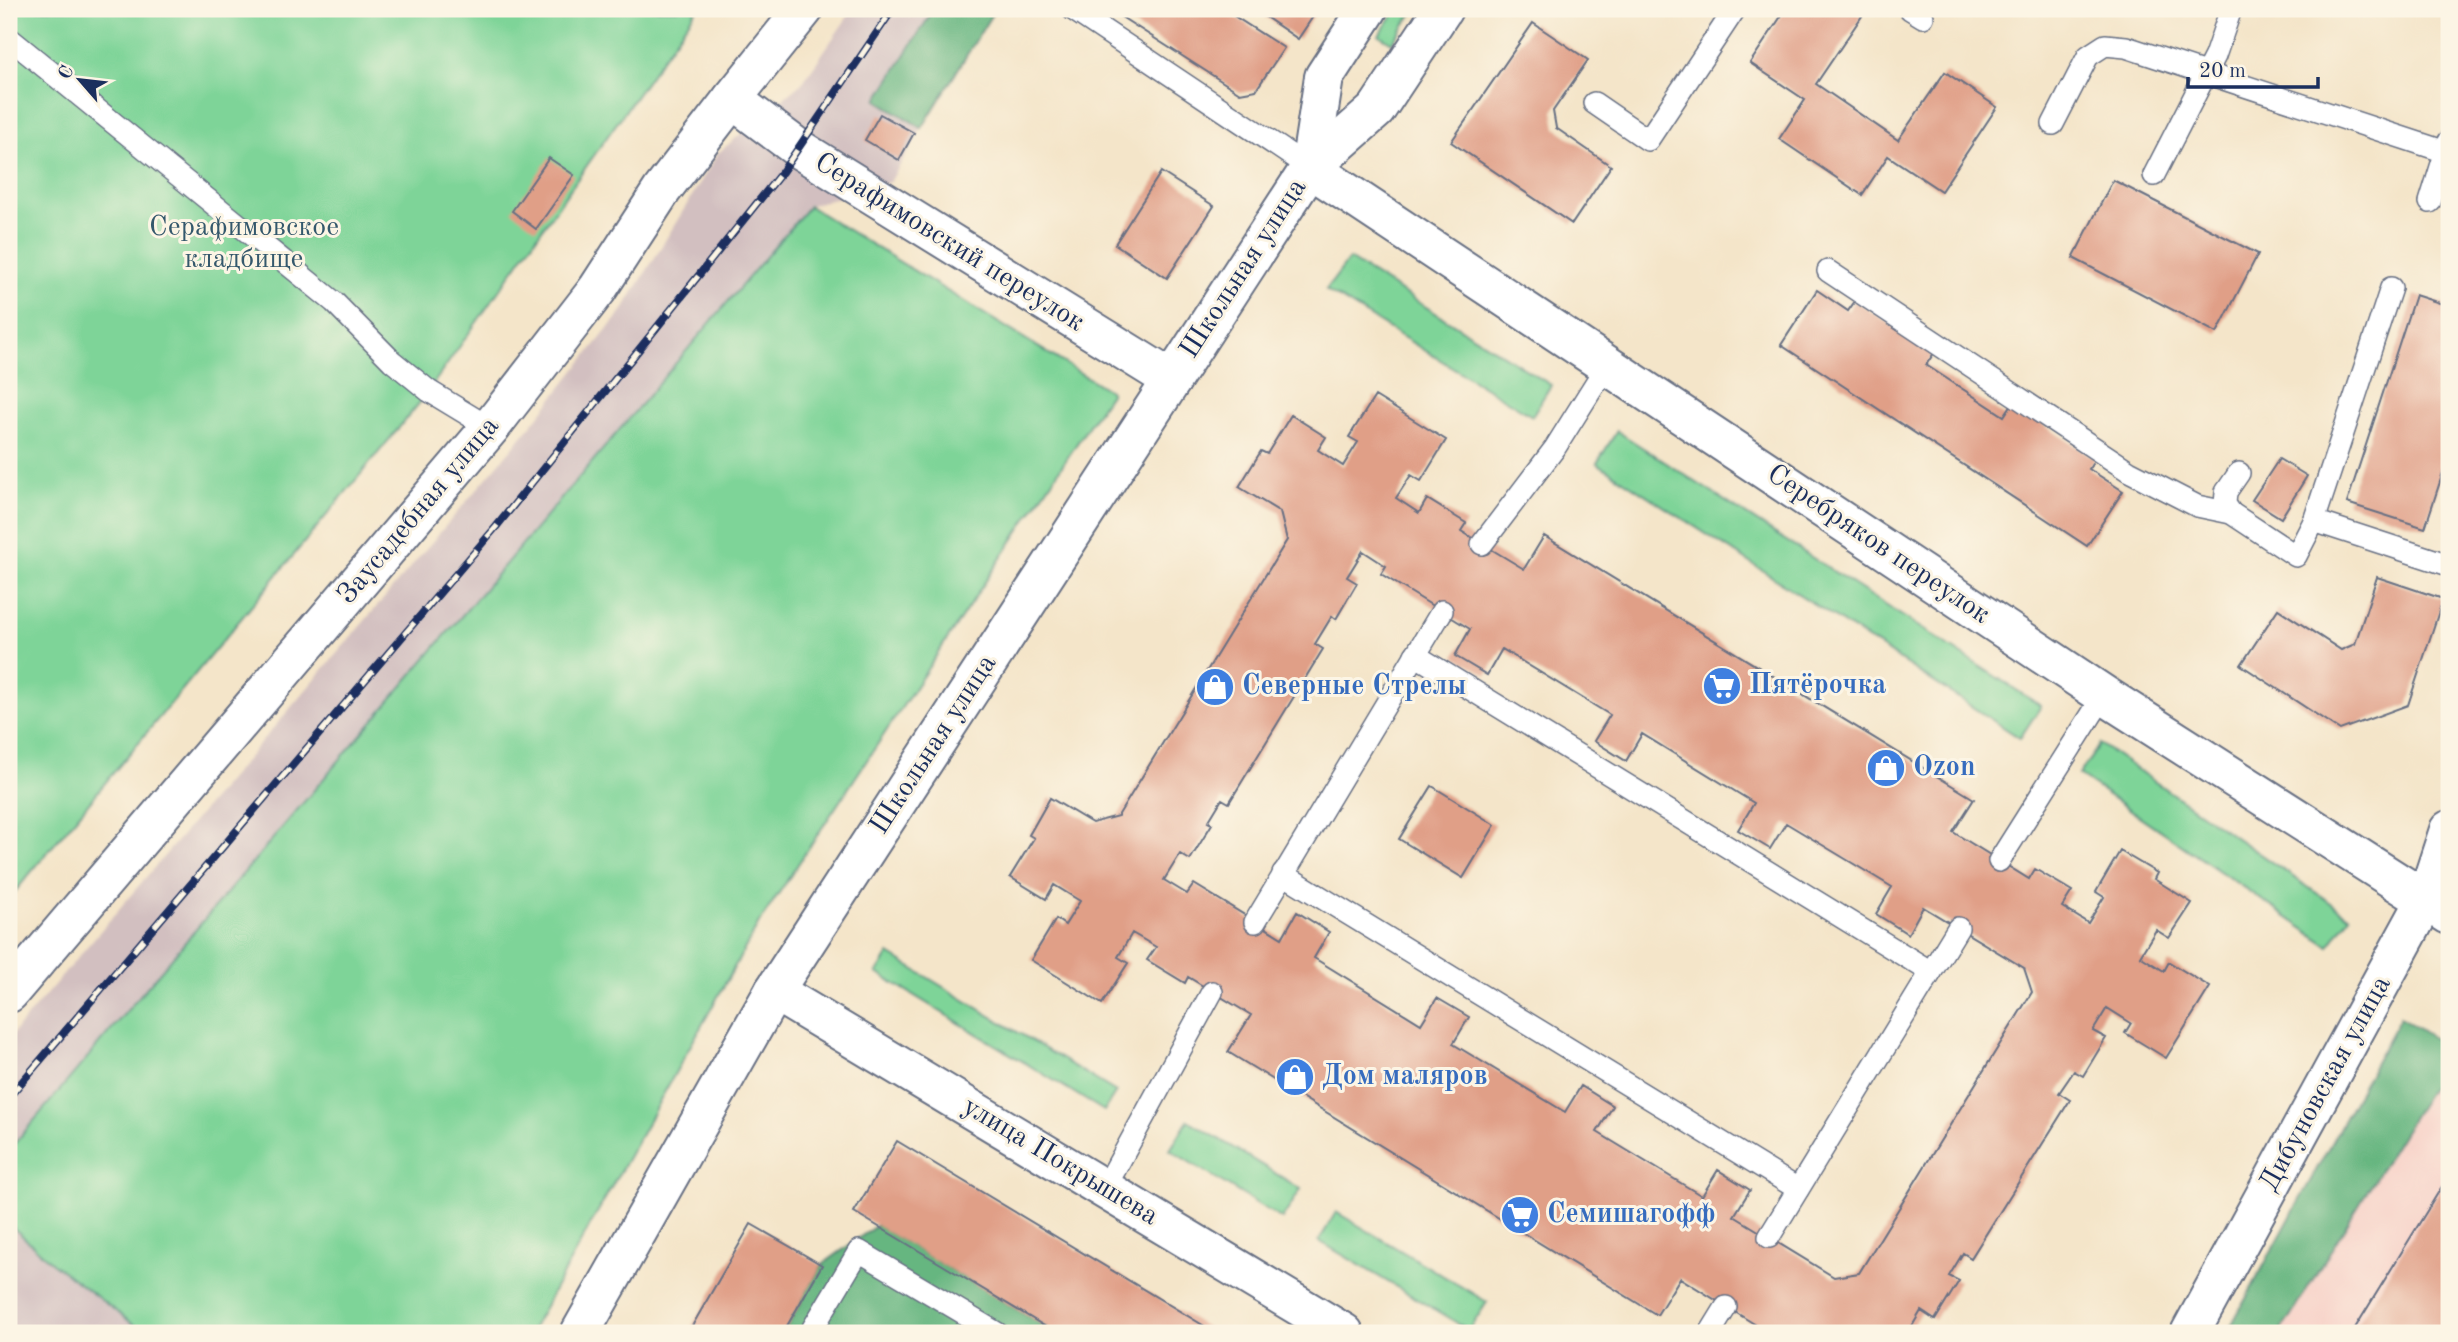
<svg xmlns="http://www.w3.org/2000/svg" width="2458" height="1342" font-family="'Old Standard TT',serif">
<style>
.built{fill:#f7d1c8}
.industrial{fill:#d2bfc0}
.green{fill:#7ed498;stroke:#4c827b;stroke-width:2}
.forest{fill:#66b680;stroke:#40726f;stroke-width:2}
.building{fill:#e09f87;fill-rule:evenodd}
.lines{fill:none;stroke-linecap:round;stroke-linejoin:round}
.service-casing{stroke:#676f83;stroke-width:24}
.minor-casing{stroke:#676f83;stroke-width:42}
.tertiary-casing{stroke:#676f83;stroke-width:42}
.service{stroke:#fff;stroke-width:21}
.minor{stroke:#fff;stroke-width:38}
.tertiary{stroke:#fff;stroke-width:38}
.rail-casing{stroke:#1b2f5e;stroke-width:8}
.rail{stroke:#fcf5e5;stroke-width:5;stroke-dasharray:16;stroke-linecap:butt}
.labels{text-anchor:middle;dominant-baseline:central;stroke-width:6;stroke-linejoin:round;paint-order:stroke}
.park-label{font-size:28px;fill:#34586c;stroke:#fcf5e5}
.street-label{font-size:28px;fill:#1b2f5e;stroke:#fcf5e5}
.shop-label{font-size:28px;font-weight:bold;fill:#366cbe;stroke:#fcf5e5;text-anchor:start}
</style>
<rect width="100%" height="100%" fill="#fcf5e5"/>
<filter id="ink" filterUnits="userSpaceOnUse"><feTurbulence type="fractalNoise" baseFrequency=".0143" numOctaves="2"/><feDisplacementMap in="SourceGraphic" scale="14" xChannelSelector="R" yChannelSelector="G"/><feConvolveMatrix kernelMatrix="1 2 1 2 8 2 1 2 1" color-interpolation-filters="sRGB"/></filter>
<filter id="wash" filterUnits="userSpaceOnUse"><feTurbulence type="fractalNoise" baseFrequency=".00686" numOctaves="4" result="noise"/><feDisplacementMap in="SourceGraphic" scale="28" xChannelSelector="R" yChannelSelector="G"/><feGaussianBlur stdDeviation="1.57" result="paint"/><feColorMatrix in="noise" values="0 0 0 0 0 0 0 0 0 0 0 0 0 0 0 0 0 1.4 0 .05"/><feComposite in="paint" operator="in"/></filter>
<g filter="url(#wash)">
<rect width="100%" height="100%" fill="#f4e5c9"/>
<path class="built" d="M2449,1058v275h-169z"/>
<g class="industrial">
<path d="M853,9h81l-57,91 45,28 -32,54 -82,24 -799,944v-112l521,-611 93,-117 95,-157 85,-71z"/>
<path d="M9,1224l43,39 93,70h-136z"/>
</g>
<g class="green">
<path d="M9,9h688l-275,391 -413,499z"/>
<path d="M1397,9h18l-23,34 -13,-8z"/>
<path d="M809,206l302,186 -352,531 -229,410h-385l-93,-70 -43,-39v-74z"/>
<path d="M1349,259l202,126 -19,31 -206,-126z"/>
<path d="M1617,431l424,275 -21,32 -423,-275z"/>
<path d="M2100,744l250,172 -21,30 -250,-171z"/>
<path d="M889,954l227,138 -12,19 -227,-138z"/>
<path d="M1188,1120l113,69 -19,30 -112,-69z"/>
<path d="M1336,1212l151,90 -18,28 -150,-89z"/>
</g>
<g class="forest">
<path d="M934,9h61l-73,119 -45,-28z"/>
<path d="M2400,1017l49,31v10l-169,275h-53z"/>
<path d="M877,1225l179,108h-273l39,-68z"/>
</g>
<g id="blocks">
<g class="building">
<path d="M1109,9h114l61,39 -28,42 -16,3z"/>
<path d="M1254,9h64l-20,30z"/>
<path d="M1786,9h65l11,7 -46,68 82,56 47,-68 52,35 -56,84 -53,-35 -26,39 -83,-56 26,-39 -55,-37z"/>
<path d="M1533,23l55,37 -35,51 3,17 55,38 -39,58 -121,-82z"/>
<path d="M880,114l34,19 -15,27 -34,-20z"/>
<path d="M549,158l25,17 -38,54 -24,-18z"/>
<path d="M1161,172l53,34 -47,72 -52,-34z"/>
<path d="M2113,180l145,74 -41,79 -144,-75z"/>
<path d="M1817,290l31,21 7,-10 79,52 -8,12 78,51 8,-12 83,55 -6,10 34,22 -36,55 -306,-201z"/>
<path d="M2415,295l34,11v148l-24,74 -78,-25z"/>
<path d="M1375,396l71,44 -25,41 -10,-6 -15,23 23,15 8,-14 39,24 -5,8 63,38 20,-33 430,263 -21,33 76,47 6,-10 37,22 -10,16 26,16 16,-26 -8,-5 24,-41 37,22 -3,6 38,24 -23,35 -13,-8 -16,26 24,15 5,-9 41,25 -44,71 -41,-25 6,-10 -24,-15 -14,23 13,7 -23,38 -9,-5 -15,22 11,7 -99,158 -8,-5 -14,23 10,5 -24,39 -14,-9 -13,22h-154l-2,-1 4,-7 -76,-47 -23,37 -429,-263 23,-37 -63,-38 -3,6 -38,-23 9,-13 -24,-14 -14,24 10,6 -26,41 -71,-44 25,-41 9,6 15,-24 -26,-16 -8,14 -36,-22 24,-39 -5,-3 21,-37 42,25 26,-7 169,-276 -7,-28 -41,-25 22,-36 6,3 24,-39 35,22 -8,13 25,16 15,-24 -9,-5zM1363,551l23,15 -5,8 89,55 -15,27 32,19 15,-26 108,66 -16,26 32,20 16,-27 112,69 -16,27 32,19 16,-26 106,64 -16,27 32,20 15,-27 101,61 8,24 -173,281 -25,4 -100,-61 16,-26 -32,-20 -16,26 -105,-64 16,-26 -32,-20 -16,26 -112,-68 16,-27 -32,-19 -16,26 -107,-66 15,-26 -32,-20 -15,26 -88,-54 -7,10 -23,-14 16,-26 10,6 22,-36 -4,-2 14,-23 7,4 94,-154 -8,-5 17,-28 4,3 21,-36 -10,-6z"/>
<path d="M2279,459l28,17 -26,42 -29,-18z"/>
<path d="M2377,577l66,22 -35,106 -68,25 -99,-65 37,-56 63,41 14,-6z"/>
<path d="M1432,786l63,39 -32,53 -64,-39z"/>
<path d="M897,1141l319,192h-160l-105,-63 -97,-58z"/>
<path d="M2449,1175v158h-97l54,-88z"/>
<path d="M751,1224l71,41 -39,68h-95z"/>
</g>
</g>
</g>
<g filter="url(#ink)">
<use href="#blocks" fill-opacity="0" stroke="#676f83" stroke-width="2"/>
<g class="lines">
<g class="service-casing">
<g id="service">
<path d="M1072,9l238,159"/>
<path d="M1910,9l13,8"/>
<path d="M9,38l325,264 58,59 37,30 61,37"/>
<path d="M1594,103l54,37 87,-131"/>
<path d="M2053,124l35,-68 17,-11 21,2 320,105"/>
<path d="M2154,175l61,-119 16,-47"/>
<path d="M2430,202l19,-61"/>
<path d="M1828,271l301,200 68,35 34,7 65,43 18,-35"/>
<path d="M2391,288l-77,233 135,44"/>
<path d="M2231,513l-6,-9 1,-12 13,-19"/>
<path d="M1482,544l73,-96 52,-83"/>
<path d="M1415,655l516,317"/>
<path d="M1999,861l105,-166"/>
<path d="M1283,874l515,315"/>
<path d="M1255,922l187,-311"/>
<path d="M1105,1188l107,-196"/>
<path d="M1769,1237l189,-309"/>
<path d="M810,1333l49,-82 138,82"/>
<path d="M1710,1333l16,-26"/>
</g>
</g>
<g class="minor-casing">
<g id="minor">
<path d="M1310,168l794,527 345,220"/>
<path d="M9,993l481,-565 107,-138 65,-100 70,-91"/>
<path d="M2190,1333l236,-433 23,-70"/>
</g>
</g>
<g class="tertiary-casing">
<g id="tertiary">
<path d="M804,9l-72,90 67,50 373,231"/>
<path d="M1310,168l14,-91 44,-68"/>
<path d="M774,991l570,342"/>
<path d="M580,1333l194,-342 536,-823 66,-58 67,-101"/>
</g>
</g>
<use href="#service" class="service"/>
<use href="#minor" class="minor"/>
<use href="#tertiary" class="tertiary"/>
<g class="rail-casing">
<path id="rail" d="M9,1097l487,-570 286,-355 111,-163"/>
</g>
<use href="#rail" class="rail"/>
</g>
</g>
<defs>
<g id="supermarket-disc" transform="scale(2.0125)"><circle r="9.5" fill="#3f7fe0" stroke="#fcf5e5"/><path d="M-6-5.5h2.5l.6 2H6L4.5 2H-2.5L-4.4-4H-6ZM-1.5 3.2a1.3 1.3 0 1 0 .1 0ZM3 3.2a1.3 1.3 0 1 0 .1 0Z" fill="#fff"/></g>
<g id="shop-disc" transform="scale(2.0125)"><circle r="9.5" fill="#3f7fe0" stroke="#fcf5e5"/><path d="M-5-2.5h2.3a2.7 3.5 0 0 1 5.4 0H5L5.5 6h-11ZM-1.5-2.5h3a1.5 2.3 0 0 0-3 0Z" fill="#fff"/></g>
</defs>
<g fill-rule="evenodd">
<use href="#supermarket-disc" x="1722" y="686"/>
<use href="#shop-disc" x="1215" y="687"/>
<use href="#shop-disc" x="1886" y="768"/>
<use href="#shop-disc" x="1295" y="1077"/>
<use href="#supermarket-disc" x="1520" y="1215"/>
</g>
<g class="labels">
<g class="park-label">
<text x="244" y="228">Серафимовское<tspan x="244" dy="32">кладбище</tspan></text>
</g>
<g class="street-label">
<text transform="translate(949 243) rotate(32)">Серафимовский переулок</text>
<text transform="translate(1244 269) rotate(-57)">Школьная улица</text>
<text transform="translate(419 511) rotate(-50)">Заусадебная улица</text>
<text transform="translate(1878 545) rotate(34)">Серебряков переулок</text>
<text transform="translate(934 745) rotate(-57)">Школьная улица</text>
<text transform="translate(2326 1084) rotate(-61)">Дибуновская улица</text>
<text transform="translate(1060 1162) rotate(31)">улица Покрышева</text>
</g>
<g class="shop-label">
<text x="1749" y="686">Пятёрочка</text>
<text x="1242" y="687">Северные Стрелы</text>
<text x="1913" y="768">Ozon</text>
<text x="1322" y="1077">Дом маляров</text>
<text x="1547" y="1215">Семишагофф</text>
</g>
</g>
<rect width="2458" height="1342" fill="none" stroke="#fcf5e5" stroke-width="35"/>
<g transform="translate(80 80) rotate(298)" stroke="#fcf5e5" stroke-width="5" paint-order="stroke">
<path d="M0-5L12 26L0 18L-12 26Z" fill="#1b2f5e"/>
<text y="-10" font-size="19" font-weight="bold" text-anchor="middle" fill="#1b2f5e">С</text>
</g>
<path d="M2188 77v10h130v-10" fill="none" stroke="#1b2f5e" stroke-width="3.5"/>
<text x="2199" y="77" font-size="21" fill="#1b2f5e" stroke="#fcf5e5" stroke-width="5" paint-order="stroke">20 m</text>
</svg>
